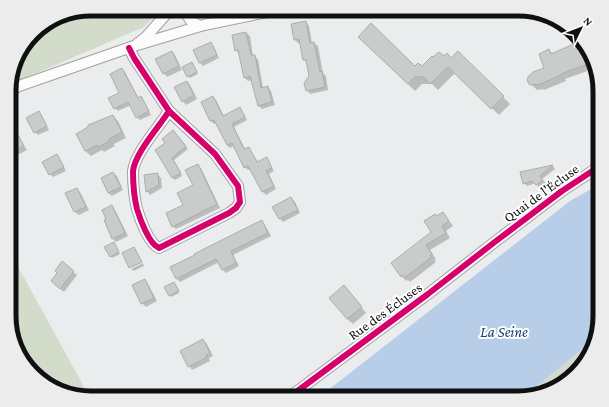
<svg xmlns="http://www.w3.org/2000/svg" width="609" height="407" font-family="'Crimson Pro',serif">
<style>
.green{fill:#d3dcca}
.water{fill:#b8cde7}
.shadow{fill:#0003}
.building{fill:#cacccc;stroke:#acaeae}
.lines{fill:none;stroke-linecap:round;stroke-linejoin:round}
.street-casing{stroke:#a0a1a2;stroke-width:12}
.street{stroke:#fcfcfc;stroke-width:10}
.cycleway-casing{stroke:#fff;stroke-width:8}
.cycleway{stroke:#d6006c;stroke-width:6}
.labels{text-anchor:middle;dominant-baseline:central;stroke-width:4;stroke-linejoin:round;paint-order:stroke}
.street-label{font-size:14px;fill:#0f1011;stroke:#fff}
.water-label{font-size:15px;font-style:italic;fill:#1b4270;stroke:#fff}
.rim{fill:none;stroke:#0f1011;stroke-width:5}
</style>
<rect width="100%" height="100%" fill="#eaeced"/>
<g class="green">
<path d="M64,13h93l-13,14 -121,52h-13l10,-29 17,-21z"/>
<path d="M10,252l80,146h-4l-45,-17 -21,-24 -10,-31z"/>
<path d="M592,341l-9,25 -29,23 -29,7z"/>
</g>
<path class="water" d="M600,184v137l-8,20 -67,55 -7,2h-200l252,-197z"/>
<g class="shadow">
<path d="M440,10h16l1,1 -13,4z"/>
<path d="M306,22l3,4 3,17h2l4,3 5,27 3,3 2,14 -18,4 -3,-4 3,-13 -3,-14 -3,-3 -3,-17h-3l-3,-3 -3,-15z"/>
<path d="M246,33l4,3 3,20 5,3 5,29 5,-1 3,4 4,14 -13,4 -3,-3 -7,-26 -4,1 -4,-4 -5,-23 -3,-4z"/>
<path d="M359,37l56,30h7l22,-9 7,1 7,-7 52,52 -11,11 -44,-42 -17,17 -6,-6h-10l-7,7z"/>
<path d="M211,43l3,4 5,11 -16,8 -3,-3 -6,-12z"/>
<path d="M580,46l6,6 7,17 -28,10 1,2 -22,9 -1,-1 -6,1 -7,-7 16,-15 3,-18 4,4z"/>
<path d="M171,52l4,3 7,15 -15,7 -3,-4z"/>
<path d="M193,65l5,9 -8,4 -7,-10z"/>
<path d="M122,69l3,3 14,27 2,-1 3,3 7,14 -11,5 -3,-3 -6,-12 -13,6 -3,-3 6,-15z"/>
<path d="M187,82l3,3 7,14 -11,6 -3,-4z"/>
<path d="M213,97l3,3 8,16 15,-8 3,3 5,9 -13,7 11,22 3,-1 3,3 7,12 8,-4 3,3 5,9 -5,3 7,15 -10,6 -3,-3 -12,-23 -3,1 -3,-3 -11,-21 -4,2 -3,-3 -11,-22 -2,1 -3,-3 -9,-18z"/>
<path d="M39,112l3,4 7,14 -11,5 -3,-3z"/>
<path d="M113,116l5,5 8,17 -12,6 1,2 -11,6 -2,-2 -11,6 -6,-5z"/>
<path d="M176,134l12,15 -14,11 8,16 -7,4 -3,-3 -6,-34z"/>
<path d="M17,135l10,15 -13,7 -1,-2 -3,1v-17z"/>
<path d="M57,155l3,4 6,12 -13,6 -3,-3z"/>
<path d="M197,165l4,3 19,40 -44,21 -3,-3 22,-40z"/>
<path d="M553,166l2,3 -13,10 4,4 -7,5 -3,-5 -9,3 -3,-3 -3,-10z"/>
<path d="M113,173l4,3 6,14 -11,6 -4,-3z"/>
<path d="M157,174l4,4 1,10 -12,7 -3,-4z"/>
<path d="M76,189l4,3 9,18 -10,5 -4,-3 -9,-18z"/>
<path d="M10,190l7,15 -7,4z"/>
<path d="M291,198l4,4 5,11 -17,9 -3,-3 -6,-12z"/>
<path d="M111,206l4,4 13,26 -12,6 -3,-3 -8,-18 3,-2z"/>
<path d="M443,213l10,13 -7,5 4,7 -20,12 6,9 -2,1 2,2 -26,20 -2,-2 -2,1 -4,-5 30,-44 4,-15z"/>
<path d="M262,222l3,3 6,11 -38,19 6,11 -13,7 -4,-4 -3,-7 -39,20 -3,-3 -6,-12z"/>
<path d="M114,243l6,11 -8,4 -1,-2z"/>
<path d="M62,263l15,12 -13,17 -9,-7z"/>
<path d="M143,263l1,3 -10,5 -3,-2z"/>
<path d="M145,280l3,4 9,17 -11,6 -4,-4z"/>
<path d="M175,284l4,9 -8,4 -6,-10z"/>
<path d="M349,292l17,21 -13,11 -6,-5z"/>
<path d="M203,340l4,4 6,12 -4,2 1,3 -18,9 -3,-4z"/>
</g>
<g class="building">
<path d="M306,21l4,22 4,-1 6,30 2,-1 3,16 -19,4 -2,-8 5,-7 -3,-16h-3l-4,-21 -5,1 -3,-16z"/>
<path d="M371,23l44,43 3,-3 4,3 10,-10 1,1 6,-5 5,4 3,-3 4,5 7,-7 46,45 -13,13 -43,-42 -18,17 -6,-7h-9l-7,7 -50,-47z"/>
<path d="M246,32l5,23h4l6,33 7,-2 4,16 -14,4 -8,-30 -6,2 -6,-28 -3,1 -3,-16z"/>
<path d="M211,42l6,13 -18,8 -6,-13z"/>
<path d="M576,43l5,2 7,19 -27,10v1l-23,10 -1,-1 -6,1 -2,-1 -2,-4 1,-3 5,-5 11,-4 -5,-14 10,-5 2,5z"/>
<path d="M172,51l7,15 -16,8 -8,-15z"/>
<path d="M192,62l5,10 -10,5 -5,-10z"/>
<path d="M122,68l16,30 3,-2 8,15 -13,7 -8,-16 -14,7 -6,-11 11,-5 -9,-19z"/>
<path d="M187,81l7,14 -12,7 -8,-15z"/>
<path d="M213,96l10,20 17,-9 5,10 -13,7 12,25 5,-2 8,15 10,-5 5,11 -6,3 8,15 -12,6 -14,-26 -4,2 -12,-25 -5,2 -13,-25 -4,1 -9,-19z"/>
<path d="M39,111l8,15 -13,7 -8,-15z"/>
<path d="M113,115l9,17 -13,7 1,2 -12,6 -1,-2 -12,6 -9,-17 12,-7v-2z"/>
<path d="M173,130l13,16 -14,12 9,15 -9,5 -17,-28 10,-7 -3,-4z"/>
<path d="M17,133l7,13 -14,8v-17z"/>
<path d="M57,154l7,13 -15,8 -7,-13z"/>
<path d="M198,164l19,40 -45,23 -6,-14 17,-8 -6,-12 16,-8 -8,-15z"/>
<path d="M553,165l-13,11 3,4 -7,5 -4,-4 -9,3 -3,-12z"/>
<path d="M113,172l8,15 -13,6 -7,-15z"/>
<path d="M158,173l1,12 -13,7 -2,-17z"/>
<path d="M77,188l9,19 -12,5 -9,-19z"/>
<path d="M291,197l7,13 -19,9 -7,-12z"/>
<path d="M112,205l13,28 -13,6 -8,-19 2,-1 -4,-9z"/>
<path d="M443,212l6,9 -7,5 4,7 -20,12 6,9 -2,1 2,2 -28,21 -1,-3 -2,2 -10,-14 40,-31 -7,-11 11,-7 1,2z"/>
<path d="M262,220l6,13 -37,18 5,12 -14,7 -6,-11 -40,20 -6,-12 25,-12 -1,-1z"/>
<path d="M114,242l5,10 -9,5 -6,-10z"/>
<path d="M134,247l8,15 -13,6 -7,-15z"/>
<path d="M62,261l12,10 -14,18 -9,-8 6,-8 -2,-2z"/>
<path d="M145,279l9,19 -13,6 -9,-19z"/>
<path d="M174,282l5,9 -10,5 -5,-9z"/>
<path d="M344,285l18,22 -15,12 -18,-21z"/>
<path d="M203,339l7,14 -4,2 1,2 -19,10 -8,-16z"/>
</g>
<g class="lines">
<g class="street-casing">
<g id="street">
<path d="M185,12l6,9 9,5"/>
<path d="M137,44l9,-7 22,-25"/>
<path d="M129,48l5,10 35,53 46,43 23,32 2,16 -4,6 -7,5 -70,35c-10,-4 -19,-29 -22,-39 -3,-12 -4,-26 -4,-38 2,-18 26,-44 36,-60"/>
<path d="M10,91l9,-5 115,-40 70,-21 68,-14"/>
<path d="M288,398l140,-104 68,-53 66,-50 38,-25"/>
</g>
</g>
<use href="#street" class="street"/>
<g class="cycleway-casing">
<g id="cycleway">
<path d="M129,48l5,10 35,53 46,43 23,32 2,16 -4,6 -7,5 -70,35c-10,-4 -19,-29 -22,-39 -3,-12 -4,-26 -4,-38 2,-18 26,-44 36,-60"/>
<path d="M288,398l140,-104 68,-53 66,-50 38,-25"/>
</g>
</g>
<use href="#cycleway" class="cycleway"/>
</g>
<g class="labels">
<g class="street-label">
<text transform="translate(541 193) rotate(-36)">Quai de l'Écluse</text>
<text transform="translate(385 311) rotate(-36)">Rue des Écluses</text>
</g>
<g class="water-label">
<text x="504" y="332">La Seine</text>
</g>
</g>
<path d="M0 0H609V407H0ZM91 16H518A75 75 0 0 1 593 91V316A75 75 0 0 1 518 391H91A75 75 0 0 1 16 316V91A75 75 0 0 1 91 16Z" fill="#ececec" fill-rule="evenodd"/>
<path class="rim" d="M91 16H518A75 75 0 0 1 593 91V316A75 75 0 0 1 518 391H91A75 75 0 0 1 16 316V91A75 75 0 0 1 91 16Z"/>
<g transform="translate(581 28) rotate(47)" stroke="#ffffff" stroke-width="3" paint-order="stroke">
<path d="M0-3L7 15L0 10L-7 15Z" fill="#0f1011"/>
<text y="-6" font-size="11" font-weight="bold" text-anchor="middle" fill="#0f1011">N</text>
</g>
</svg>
